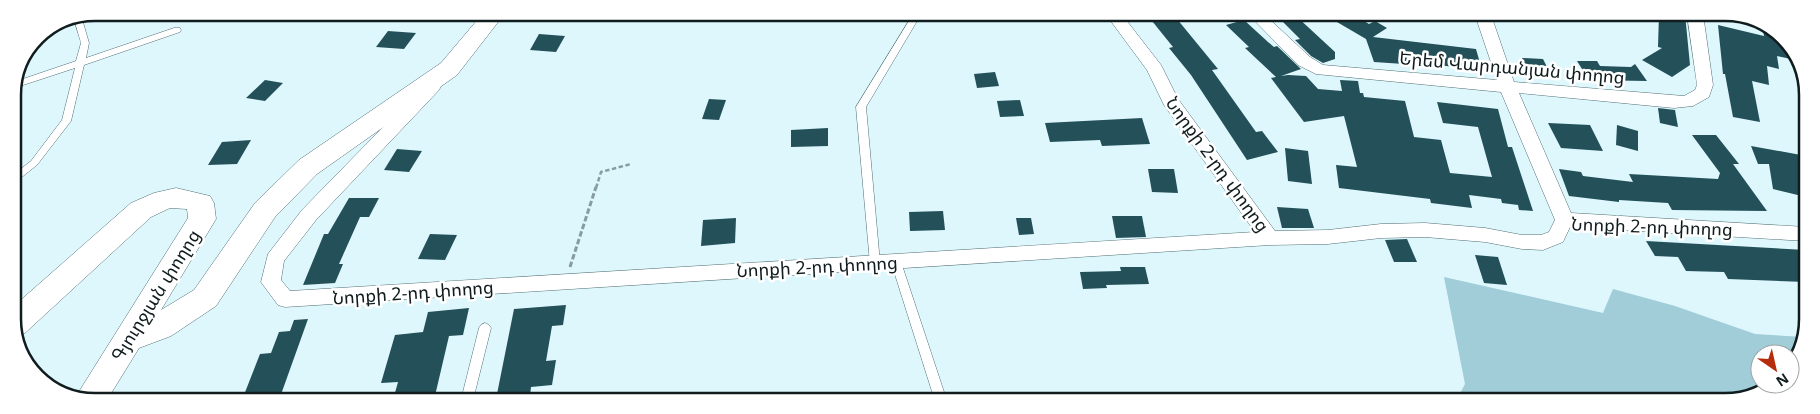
<svg xmlns="http://www.w3.org/2000/svg" width="1820" height="414" font-family="Georgia,'Noto Sans Armenian',serif">
<style>
.green{fill:#a0cdd8}
.building{fill:#235059}
.lines{fill:none;stroke-linecap:round;stroke-linejoin:round}
.service-casing{stroke:#526e74;stroke-width:1}
.minor-casing{stroke:#526e74;stroke-width:1}
.secondary-casing{stroke:#526e74;stroke-width:1}
.path-far1{stroke:#889ca0;stroke-width:2.5;stroke-dasharray:4.5 2.5;stroke-linecap:butt}
.path{stroke:#889ca0;stroke-width:3;stroke-dasharray:5.5 2.5;stroke-linecap:butt}
.service{fill:#fff;fill-rule:evenodd}
.minor{fill:#fff;fill-rule:evenodd}
.secondary{fill:#fff;fill-rule:evenodd}
.labels{text-anchor:middle;dominant-baseline:central;stroke-width:5;stroke-linejoin:round;paint-order:stroke}
.street-label{font-size:18px;fill:#101c1e;stroke:#fff}
.rim{fill:none;stroke:#101c1e;stroke-width:2.5}
</style>
<rect width="100%" height="100%" fill="#ddf7fc"/>
<path class="green" d="M1444,277l159,36 10,-24 62,17 80,28 49,3 -14,25v-8h-30v30h11l-41,17h-274l9,-17z"/>
<g class="building">
<path d="M1659,14h26l5,51 -18,12 -30,-17 20,-12 -4,-1z"/>
<path d="M1276,15h19l40,37v7l-12,4 -12,-7 -16,-16 5,-1z"/>
<path d="M1325,15h29l15,9 6,-3 12,7 -14,9 103,12 6,21 -80,-9 2,3 -30,-2 -8,-23z"/>
<path d="M1148,16h25l4,3 41,50 -6,1 44,62 6,-1 16,21 -31,8 -56,-85 -22,-27 4,-1z"/>
<path d="M1244,20l24,22 6,5 3,-1 24,23 -20,7 7,-1 18,1 12,13 24,2 -2,-11 18,1 2,12h3l1,4 41,4 9,36 27,3 9,33 42,4 -14,-50 -35,-4 -6,-21 61,7 10,38h4l21,64 -14,-1 -1,-5 -16,-2 -1,-4 -32,-4 3,13 -41,-5 -1,-4 -91,-11 -3,-23 21,2 -13,-51 -40,6 -33,-44 5,-1 -31,-29 4,-1 -23,-22z"/>
<path d="M1718,25l46,11 -2,-11 21,12 5,9 3,13 -14,-3 2,13 -12,-3 2,19 -17,-4 8,41 -27,-5 -8,-43h-2z"/>
<path d="M388,31l28,2 -12,16 -28,-2z"/>
<path d="M539,34l26,2 -9,16 -26,-2z"/>
<path d="M1522,58l21,1 8,16 -21,-1z"/>
<path d="M1577,61h20l3,5 31,1 4,-3 12,17 -58,-1z"/>
<path d="M995,72l4,14 -22,2 -3,-14z"/>
<path d="M265,80l18,3 -18,18 -19,-3z"/>
<path d="M709,99l17,1 -7,20 -17,-1z"/>
<path d="M1020,100l4,16 -24,1 -3,-16z"/>
<path d="M1658,108l17,2 3,17 -18,-4z"/>
<path d="M1142,118l8,26 -48,2 -2,-6 -50,2 -5,-19z"/>
<path d="M1548,123l42,2 13,26 -42,-3z"/>
<path d="M1617,125l21,6v20l-22,-6z"/>
<path d="M828,128v18l-37,1v-17z"/>
<path d="M1692,135h24l23,29h-6l34,47 -95,-1 -4,-7 -49,-3v2l-50,-6 -10,-27 22,3 2,4 50,6 -4,-8 89,5 2,-6z"/>
<path d="M251,140l-14,24 -29,1 14,-23z"/>
<path d="M1751,146l50,9 5,11v31l-33,-8 -4,-25h-11z"/>
<path d="M1285,148l23,3 4,33 -24,-3z"/>
<path d="M397,149l25,2 -13,21 -25,-2z"/>
<path d="M1148,169h26l4,24 -26,-1z"/>
<path d="M349,198h30l-10,19h-9l-21,47h4l-8,19 -32,2 21,-51h4z"/>
<path d="M1277,207l31,2 6,19h-32z"/>
<path d="M943,211l2,19 -35,1 -1,-19z"/>
<path d="M1112,216h30l4,21 -30,1z"/>
<path d="M736,218l-1,25 -34,3 2,-26z"/>
<path d="M1016,218h15l3,16 -15,1z"/>
<path d="M430,234l27,1 -12,25 -27,-1z"/>
<path d="M1407,239l10,23h-23l-9,-22z"/>
<path d="M1646,241l160,9v32l-78,-3 -4,-7 -38,-1 -8,-14 -23,-1z"/>
<path d="M1475,255l23,2 9,28 -23,-2z"/>
<path d="M1120,267h25l4,17 -43,1 1,3 -24,1 -3,-17 41,-1z"/>
<path d="M566,305l-3,20 -11,1 -6,35 10,-1 -4,25 -21,2 -1,9 -34,3 18,-90z"/>
<path d="M469,308l-6,27 -14,1 -15,64h-41l5,-18 -17,1 14,-48 28,-3 5,-20z"/>
<path d="M308,319l-29,81h-37l18,-46 11,-1 8,-21 11,-1 4,-11z"/>
</g>
<g class="lines">
<g class="service-casing">
<g id="service">
<path d="M912,16h8l-54,91 14,156 -1,3h-8l-1,-3 -14,-156z"/>
<path d="M74,19h8l7,24 -3,15 88,-30h6l1,2 -1,2 -96,33 -13,56 -34,44 -24,19v-9l18,-14 31,-41 13,-52 -61,20 3,-7 59,-20 5,-18z"/>
<path d="M896,258l4,1 1,3 46,139h-12l-44,-139 1,-3z"/>
<path d="M485,323l4,2 2,3 -18,72h-12l18,-72 2,-3z"/>
</g>
</g>
<g class="minor-casing">
<path id="minor" d="M1687,14h16l10,71 -4,12 -16,9 -19,2 -155,-15 52,120 235,14v14l-236,-14 -7,15 -20,8 -21,-1 -37,-7 -60,-5 -44,1 -53,6 -58,1 -985,62 -7,-2 -17,-23 7,-28 34,-44 125,-128 6,-2 6,2 2,4 -2,4 -123,130 -32,41 -3,19 9,11 965,-59 -91,-127 -17,-35 -40,-54h16l38,49 17,34 97,132 53,-1 53,-6 44,-1 60,5 37,7h19l8,-3 6,-12 -54,-128 -185,-18 -18,-9 -49,-50h16l45,42 13,8 174,15 -22,-65h16l23,67 170,14 11,-6 2,-5z"/>
</g>
<g class="secondary-casing">
<path id="secondary" d="M502,17l-45,58 -140,99 -42,43 -59,89 -45,30 -32,12 -32,52h-27l-5,-2 113,-180 -1,-9 -17,-1 -19,9 -126,116 -10,3 -1,-30 117,-103 23,-10 22,-5 34,8 4,7 2,16 -55,91 33,-20 61,-87 44,-43 142,-97 38,-45z"/>
</g>
<path class="path-far1" d="M596,188l5,-16 30,-8"/>
<path class="path" d="M570,267l26,-80"/>
<use href="#service" class="service"/>
<use href="#minor" class="minor"/>
<use href="#secondary" class="secondary"/>
</g>
<g class="labels">
<g class="street-label">
<text transform="translate(1512 67) rotate(5)">Երեմ Վարդանյան փողոց</text>
<text transform="translate(1218 164) rotate(54)">Նորքի 2-րդ փողոց</text>
<text transform="translate(1652 226) rotate(2)">Նորքի 2-րդ փողոց</text>
<text transform="translate(817 266) rotate(-3)">Նորքի 2-րդ փողոց</text>
<text transform="translate(413 292) rotate(-4)">Նորքի 2-րդ փողոց</text>
<text transform="translate(155 295) rotate(-58)">Գյուրջյան փողոց</text>
</g>
</g>
<path d="M0 0H1820V414H0ZM95 21H1725A74 74 0 0 1 1799 95V319A74 74 0 0 1 1725 393H95A74 74 0 0 1 21 319V95A74 74 0 0 1 95 21Z" fill="#fff" fill-rule="evenodd"/>
<path class="rim" d="M95 21H1725A74 74 0 0 1 1799 95V319A74 74 0 0 1 1725 393H95A74 74 0 0 1 21 319V95A74 74 0 0 1 95 21Z"/>
<g transform="translate(1775 369) rotate(146)"><circle r="24" fill="#ffffff" stroke="#9fa4a5"/>
<path d="M0-4L9 19L0 12L-9 19Z" fill="#b72c0d"/>
<text y="-8" font-size="14" font-weight="bold" text-anchor="middle" fill="#101c1e">N</text>
</g>
</svg>
